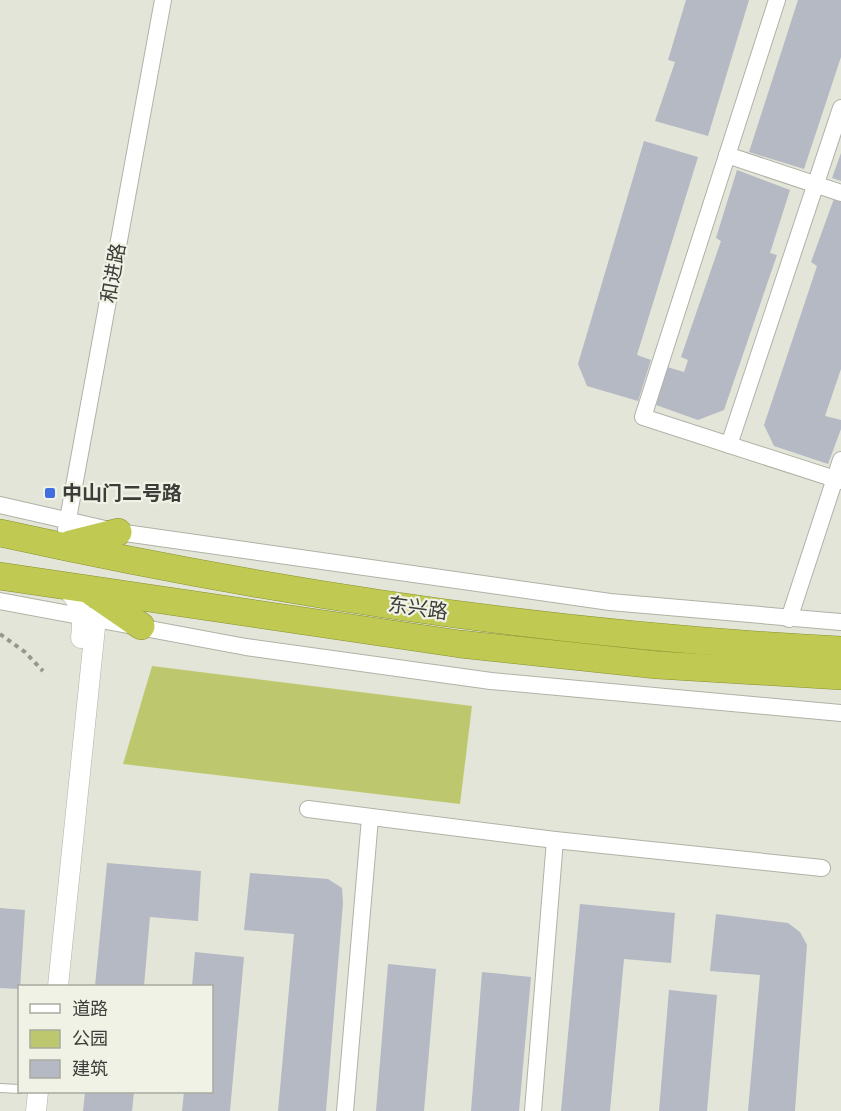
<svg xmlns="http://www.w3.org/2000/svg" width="841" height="1111" viewBox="0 0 841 1111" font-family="'Sofia Sans Condensed','Noto Sans SC',sans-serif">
  <rect width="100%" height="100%" fill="#e3e5d9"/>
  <polygon fill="#bdc86e" points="152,666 472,706 460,804 123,764"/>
  <g fill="#b4b9c4">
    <polygon points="686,0 749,0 708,136 655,121 675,62 668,60"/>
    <polygon points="798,0 841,0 841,57 804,169 749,152"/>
    <polygon points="644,141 698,157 637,355 651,360 638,401 587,386 578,364"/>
    <polygon points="841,153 841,181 832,178"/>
    <polygon points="737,170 790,190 770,253 777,255 724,410 698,420 656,405 667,367 684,372 688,360 681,357 721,241 716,238"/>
    <polygon points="835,196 841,199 841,369 825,416 841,420 841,429 828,464 774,446 764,425 817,266 811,262"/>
    <polygon points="107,863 201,871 198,921 150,917 144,986 95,986"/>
    <polygon points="250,873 328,879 342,888 343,903 326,1111 278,1111 294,934 244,930"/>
    <polygon points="580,904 675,913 671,963 624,959 610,1111 561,1111"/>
    <polygon points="0,908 25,910 20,989 0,988"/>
    <polygon points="716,914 788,923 800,932 807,945 795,1111 748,1111 760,975 710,971"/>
    <polygon points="195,952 244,957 230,1111 182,1111 184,1092 212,1092 212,986 192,986"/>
    <polygon points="388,964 436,969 424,1111 376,1111"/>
    <polygon points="482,972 531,977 519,1111 471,1111"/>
    <polygon points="669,990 717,995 707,1111 659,1111"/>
    <polygon points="85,1092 134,1092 132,1111 83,1111"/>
  </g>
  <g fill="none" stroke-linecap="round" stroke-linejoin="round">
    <g stroke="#b0b2a6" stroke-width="10">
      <polyline id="service" points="0,1088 20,1089"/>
    </g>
    <g stroke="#b0b2a6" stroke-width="18">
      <g id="minor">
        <polyline points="777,0 643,417 841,481"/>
        <polyline points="727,155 841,193"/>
        <polyline points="729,445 841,108"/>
        <polyline points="0,505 118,532 610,602 841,622"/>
        <polyline points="66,530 163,0"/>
        <polyline points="0,601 246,647 491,681 841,713"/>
        <polyline points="789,619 841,460"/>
        <polyline points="308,809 555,840 822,868"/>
        <polyline points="345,1111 370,818"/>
        <polyline points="533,1111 555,840"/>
      </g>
    </g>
    <g stroke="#b0b2a6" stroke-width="21">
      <g id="tertiary">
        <path d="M63,585C81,601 84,614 81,638"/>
        <polyline points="58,986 96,618 101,609 119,598"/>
        <polyline points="36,1111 38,1092"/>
      </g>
    </g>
    <g stroke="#87902c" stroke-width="28">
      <g id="trunk">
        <path d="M0,533C277,594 558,636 841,650"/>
        <polyline points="70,544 118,532"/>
        <polyline points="0,576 460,644 657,665 841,676"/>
        <polyline points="93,593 141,626"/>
      </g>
    </g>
    <polyline stroke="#96988f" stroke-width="4" stroke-dasharray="4.5 4.5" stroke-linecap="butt" points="0,634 25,652 43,671"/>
    <use href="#service" stroke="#fff" stroke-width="8"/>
    <use href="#minor" stroke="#fff" stroke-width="16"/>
    <use href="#tertiary" stroke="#fff" stroke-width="20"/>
    <use href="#trunk" stroke="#c0ca52" stroke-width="27"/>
  </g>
  <rect fill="#416fe0" stroke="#f0f2e6" stroke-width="2" x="44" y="487" width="12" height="12" rx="3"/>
  <g text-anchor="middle" stroke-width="4.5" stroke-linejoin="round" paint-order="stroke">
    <g font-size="20" fill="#3c3d38" stroke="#f0f2e6">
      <text transform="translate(113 273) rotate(-80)" y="7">和进路</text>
      <text transform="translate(418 608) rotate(8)" y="7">东兴路</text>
    </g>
    <g font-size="20" font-weight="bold" fill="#3c3d38" stroke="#f0f2e6" text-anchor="start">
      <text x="62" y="500">中山门二号路</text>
    </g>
  </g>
  <rect x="18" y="985" width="195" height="108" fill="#f0f2e6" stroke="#a8aaa0" stroke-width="1.5"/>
  <rect x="30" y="1004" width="30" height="9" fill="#ffffff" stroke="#a8aaa0" stroke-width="1.5"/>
  <text x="72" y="1015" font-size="18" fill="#3c3d38">道路</text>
  <rect x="30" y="1030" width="30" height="18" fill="#bdc86e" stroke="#a8aaa0" stroke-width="1.5"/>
  <text x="72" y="1045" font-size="18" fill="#3c3d38">公园</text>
  <rect x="30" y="1060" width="30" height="18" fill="#b4b9c4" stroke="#a8aaa0" stroke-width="1.5"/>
  <text x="72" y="1075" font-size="18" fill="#3c3d38">建筑</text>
</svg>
